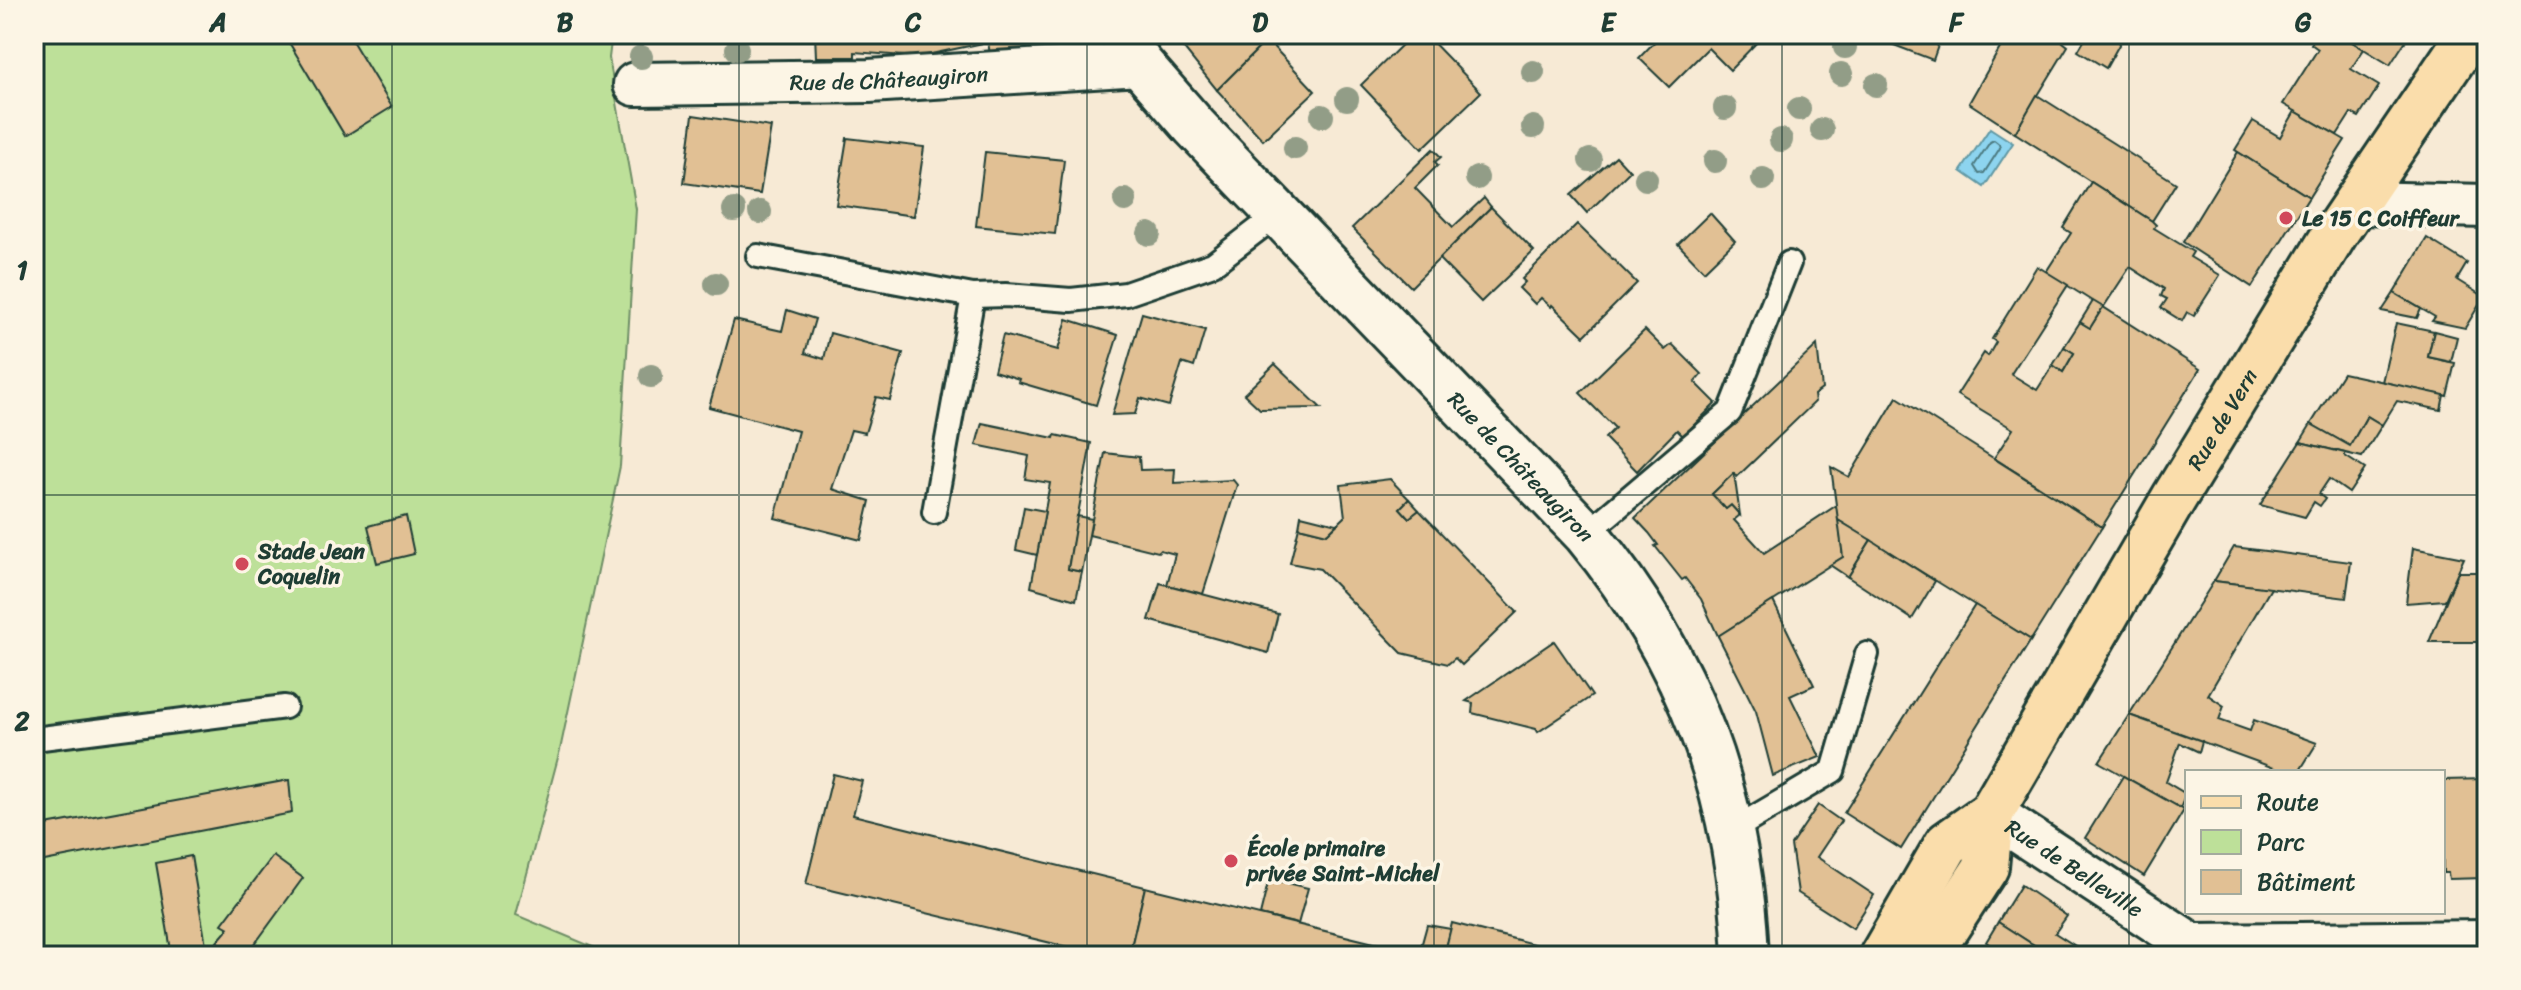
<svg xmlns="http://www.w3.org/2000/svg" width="2521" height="990" viewBox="0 0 2521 990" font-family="Sriracha,sans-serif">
  <rect width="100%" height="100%" fill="#f7ead5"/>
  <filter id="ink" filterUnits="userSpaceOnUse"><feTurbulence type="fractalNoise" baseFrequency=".0125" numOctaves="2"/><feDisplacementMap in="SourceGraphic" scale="16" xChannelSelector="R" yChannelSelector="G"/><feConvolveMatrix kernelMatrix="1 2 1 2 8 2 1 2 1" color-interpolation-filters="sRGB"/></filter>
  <g filter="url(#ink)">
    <polygon fill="#bde099" stroke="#6e8e66" stroke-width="2" points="34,34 612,34 609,58 636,209 620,466 560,750 516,915 614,956 34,956"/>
    <polygon fill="#8dd4ef" stroke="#6198a4" stroke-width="2" points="1990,128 2013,143 1984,187 1961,171"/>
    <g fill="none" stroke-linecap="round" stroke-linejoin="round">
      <polygon stroke="#4b797f" stroke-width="2" points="1994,140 1999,144 2000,148 1984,173 1979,174 1974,166 1990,142"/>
    </g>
    <g fill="#e1c094" stroke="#1f3d34" stroke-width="2">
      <polygon points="284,34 348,34 392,107 345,136"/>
      <polygon points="614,34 653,34 653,39 613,41"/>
      <polygon points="815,34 1023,34 1029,55 990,55 988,42 917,57 855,52 855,57 816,57"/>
      <polygon points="1172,34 1273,34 1217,90"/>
      <polygon points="1413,34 1425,34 1481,92 1422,149 1361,85"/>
      <polygon points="1662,34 1762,34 1764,35 1730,70 1708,48 1669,87 1639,58"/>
      <polygon points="1865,34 1942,34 1933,60"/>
      <polygon points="2008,34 2068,34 2063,42 2068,46 2015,133 1969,103"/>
      <polygon points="2088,34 2125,34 2106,68 2078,51"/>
      <polygon points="2317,34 2339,34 2364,49 2351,69 2379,86 2359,117 2351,113 2337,135 2283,104 2318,49 2311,44"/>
      <polygon points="2339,34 2410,34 2390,65"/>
      <polygon points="1267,40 1315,91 1263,140 1217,90"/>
      <polygon points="2037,95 2176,183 2152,221 2015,133"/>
      <polygon points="2295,111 2345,140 2309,197 2235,150 2253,121 2280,137"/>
      <polygon points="693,115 771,127 760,194 684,183"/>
      <polygon points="847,138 924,147 914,216 836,205"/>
      <polygon points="1433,149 1441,157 1435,162 1438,165 1415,188 1453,227 1484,198 1491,207 1411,287 1352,228"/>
      <polygon points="985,152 1064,160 1055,234 976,226"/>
      <polygon points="2238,152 2309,197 2252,287 2183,242"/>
      <polygon points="1616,156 1630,171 1587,213 1571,195"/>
      <polygon points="2091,182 2152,221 2156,225 2154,228 2193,252 2190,257 2220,275 2194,316 2187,312 2182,321 2161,308 2167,299 2161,296 2164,289 2130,267 2103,308 2046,272 2071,233 2063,228"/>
      <polygon points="1491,207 1534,251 1481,302 1439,259"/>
      <polygon points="1710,213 1735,241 1704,271 1678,244"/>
      <polygon points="1577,224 1637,283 1584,336 1552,305 1551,307 1541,298 1535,304 1519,288 1525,282 1522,279"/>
      <polygon points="2427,238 2467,263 2457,280 2484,297 2465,328 2432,321 2435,317 2394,293"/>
      <polygon points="2037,266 2068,285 2011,374 2037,390 2053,365 2063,372 2074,353 2064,347 2080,322 2090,328 2103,307 2200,369 2102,527 1994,458 2013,429 1957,395 1984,353 1988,356 1996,342 1992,339"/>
      <polygon points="2394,293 2421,309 2417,318 2382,311"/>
      <polygon points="2093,301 2103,307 2090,328 2080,322"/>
      <polygon points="787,310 815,319 805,353 824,359 830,333 903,353 890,400 876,397 865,433 851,430 832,489 870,501 861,540 775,518 798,431 709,407 734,320 782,331"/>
      <polygon points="1142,313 1205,330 1194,367 1182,363 1169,406 1140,398 1135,414 1112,415"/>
      <polygon points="1067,319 1118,335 1096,405 1018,382 1019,379 994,371 1003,335 1058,350"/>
      <polygon points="2396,323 2434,331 2428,357 2455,363 2447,396 2382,382"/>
      <polygon points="1645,330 1665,350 1672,344 1702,374 1695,382 1716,403 1683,436 1677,430 1637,471 1605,438 1615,428 1580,393"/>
      <polygon points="2434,331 2457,337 2451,362 2428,357"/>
      <polygon points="1817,345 1822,389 1814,395 1815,402 1737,477 1734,473 1712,494 1726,509 1731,505 1740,515 1734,520 1764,553 1837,505 1843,557 1718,636 1701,599 1685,578 1682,580 1655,546 1658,545 1649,533 1635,518"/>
      <polygon points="2064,347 2074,353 2063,372 2053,365"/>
      <polygon points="1275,364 1321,408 1260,409 1244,394"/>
      <polygon points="2343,373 2444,395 2441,410 2397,401 2382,425 2367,416 2350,446 2311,424"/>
      <polygon points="1897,397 2102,527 2031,640 1838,520 1831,467 1849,477"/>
      <polygon points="2367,416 2382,425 2362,457 2300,442 2311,424 2350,446"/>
      <polygon points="982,423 1054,438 1055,435 1091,443 1068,569 1082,572 1076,600 1031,587 1050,483 1025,479 1029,456 976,445"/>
      <polygon points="2300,442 2345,453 2345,456 2365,469 2349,493 2329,479 2319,494 2325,499 2320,506 2314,502 2305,517 2260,505"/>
      <polygon points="1105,453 1139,457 1140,470 1175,469 1174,483 1233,480 1237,485 1203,594 1167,585 1175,554 1160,550 1158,552 1089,535"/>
      <polygon points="1734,473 1740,515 1731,505 1726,509 1712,494"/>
      <polygon points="1390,479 1409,499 1400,508 1409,518 1419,510 1517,612 1462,665 1455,658 1448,664 1402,653 1320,569 1290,563 1299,527 1327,534 1345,517 1341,485"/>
      <polygon points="1409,499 1419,510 1409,518 1400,508"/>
      <polygon points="1024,507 1045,511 1037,555 1016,550"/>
      <polygon points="1301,515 1337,524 1327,534 1299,527"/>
      <polygon points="406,516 414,554 377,563 368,526"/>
      <polygon points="1077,516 1092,519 1082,572 1068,569"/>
      <polygon points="1838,520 1871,540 1848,577 1830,565 1843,557"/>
      <polygon points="1871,540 1935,581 1912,619 1848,577"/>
      <polygon points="2234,547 2351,562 2346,598 2214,581"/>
      <polygon points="2413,548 2464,558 2445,600 2406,603"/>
      <polygon points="2458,572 2487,572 2487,642 2429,642"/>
      <polygon points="2214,581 2271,588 2208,695 2224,706 2219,720 2250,731 2254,720 2317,743 2299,772 2285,772 2129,715"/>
      <polygon points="1160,583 1278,614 1268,653 1149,620"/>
      <polygon points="1773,601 1814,685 1790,696 1820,757 1773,776 1756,711 1718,636"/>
      <polygon points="1975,605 2031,640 1901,849 1844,813"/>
      <polygon points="1554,641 1592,696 1538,732 1536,729 1472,713 1473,703 1466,701"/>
      <polygon points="2129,715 2202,741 2199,752 2180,743 2166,782 2186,794 2181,806 2184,810 2099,762"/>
      <polygon points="833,774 862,781 853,815 1145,887 1129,956 1105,956 806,884"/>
      <polygon points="2123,776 2184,810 2144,876 2085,838"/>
      <polygon points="2487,779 2487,867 2484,867 2484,878 2449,879 2448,873 2443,873 2443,780"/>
      <polygon points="289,780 292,813 34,863 34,792 40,826"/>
      <polygon points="1818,805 1841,821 1817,857 1874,895 1853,928 1798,893 1791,845"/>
      <polygon points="191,856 207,951 172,956 156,863"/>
      <polygon points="273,856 303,878 246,956 234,956 217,942 229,928 222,924"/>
      <polygon points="1269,879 1308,888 1298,924 1260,915"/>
      <polygon points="2021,885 2067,916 2055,933 2091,956 2051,956 1998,922"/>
      <polygon points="1145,887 1419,954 1427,925 1451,929 1444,956 1129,956"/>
      <polygon points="1998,922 2051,956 2007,956 1986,942"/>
      <polygon points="1452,923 1580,956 1444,956"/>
    </g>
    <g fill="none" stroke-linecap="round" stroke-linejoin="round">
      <g stroke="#1f3d34" stroke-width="28">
        <g id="lane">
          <polyline points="758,256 973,296 1006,295 1071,300 1126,294 1213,264 1277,215"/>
          <polyline points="934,512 973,296"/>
          <polyline points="1586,534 1730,412 1789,263"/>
          <polyline points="34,739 285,707"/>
          <polyline points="1731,831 1833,771 1867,654"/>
        </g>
      </g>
      <g stroke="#1f3d34" stroke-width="48">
        <g id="street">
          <path id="s1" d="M635,84L869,81L1140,64"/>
          <polyline points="2357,203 2487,206"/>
          <path id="s2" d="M1991,813L2192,945L2487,942"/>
        </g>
      </g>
      <g stroke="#1f3d34" stroke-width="50">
        <g id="secondary">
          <path id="s3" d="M1121,34L1140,64L1195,127L1586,534C1690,660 1739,794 1746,956"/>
        </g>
      </g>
      <g stroke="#1f3d34" stroke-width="50">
        <g id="primary">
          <path id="s4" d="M1882,956L1947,844L1991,813L2174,498L2336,232L2470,34"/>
          <polyline points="1928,956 1986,867 1991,813"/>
        </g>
      </g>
      <use href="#lane" stroke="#fcf5e5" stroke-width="22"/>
      <use href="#street" stroke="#fcf5e5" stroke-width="42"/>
      <use href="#secondary" stroke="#fcf5e5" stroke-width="44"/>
      <use href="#primary" stroke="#faddab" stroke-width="44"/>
    </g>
    <g fill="#929d87">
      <circle cx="1845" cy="47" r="12"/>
      <circle cx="737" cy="49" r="12"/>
      <circle cx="641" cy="57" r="12"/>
      <circle cx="1533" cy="72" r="12"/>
      <circle cx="1841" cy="74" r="12"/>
      <circle cx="1876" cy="85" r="12"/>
      <circle cx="1347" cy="99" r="12"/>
      <circle cx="1725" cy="108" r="12"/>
      <circle cx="1799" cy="109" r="12"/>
      <circle cx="1322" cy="116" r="12"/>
      <circle cx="1533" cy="127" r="12"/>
      <circle cx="1822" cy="130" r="12"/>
      <circle cx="1781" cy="140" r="12"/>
      <circle cx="1295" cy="148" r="12"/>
      <circle cx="1590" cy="160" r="12"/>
      <circle cx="1715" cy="161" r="12"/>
      <circle cx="1477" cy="178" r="12"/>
      <circle cx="1646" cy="179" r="12"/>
      <circle cx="1763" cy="179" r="12"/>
      <circle cx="1125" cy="200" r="12"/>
      <circle cx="734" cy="210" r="12"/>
      <circle cx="760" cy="212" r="12"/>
      <circle cx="1149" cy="234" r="12"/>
      <circle cx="716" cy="284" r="12"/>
      <circle cx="651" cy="376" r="12"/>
    </g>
  </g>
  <path fill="none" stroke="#1f3d34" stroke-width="2" stroke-opacity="0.55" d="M392,34V956M739,34V956M1087,34V956M1434,34V956M1782,34V956M2129,34V956M34,495H2487"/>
  <g fill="#d1495b" stroke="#fcf5e5" stroke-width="3">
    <circle cx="2286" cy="218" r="8"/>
    <circle cx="242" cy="564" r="8"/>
    <circle cx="1231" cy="861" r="8"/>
  </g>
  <g text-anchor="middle" stroke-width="7" stroke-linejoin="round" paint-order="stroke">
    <g font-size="22" fill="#1f3d34" stroke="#fcf5e5">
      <text dy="8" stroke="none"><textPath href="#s1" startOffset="254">Rue de Châteaugiron</textPath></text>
      <text dy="8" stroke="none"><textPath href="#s4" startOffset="640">Rue de Vern</textPath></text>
      <text dy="8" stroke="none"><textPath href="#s3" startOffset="590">Rue de Châteaugiron</textPath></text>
      <text dy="8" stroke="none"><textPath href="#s2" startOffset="100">Rue de Belleville</textPath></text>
    </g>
    <g font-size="22" font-weight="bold" fill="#1f3d34" stroke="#fcf5e5" text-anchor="start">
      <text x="2302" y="226">Le 15 C Coiffeur</text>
      <text x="258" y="559">Stade Jean<tspan x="258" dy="25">Coquelin</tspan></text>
      <text x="1247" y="856">École primaire<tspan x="1247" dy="25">privée Saint-Michel</tspan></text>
    </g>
  </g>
  <rect width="2521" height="990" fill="none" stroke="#fcf5e5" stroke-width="88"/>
  <rect x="2185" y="770" width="260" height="144" fill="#fcf5e5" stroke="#a4ab9e" stroke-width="2"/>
  <rect x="2201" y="796" width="40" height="12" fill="#faddab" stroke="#a4ab9e" stroke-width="2"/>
  <text x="2257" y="810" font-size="24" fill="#1f3d34">Route</text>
  <rect x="2201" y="830" width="40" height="24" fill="#bde099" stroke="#a4ab9e" stroke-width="2"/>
  <text x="2257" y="850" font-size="24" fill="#1f3d34">Parc</text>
  <rect x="2201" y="870" width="40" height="24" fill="#e1c094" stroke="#a4ab9e" stroke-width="2"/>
  <text x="2257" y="890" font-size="24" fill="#1f3d34">Bâtiment</text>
  <rect x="44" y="44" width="2433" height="902" fill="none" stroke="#1f3d34" stroke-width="3"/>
  <g font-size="26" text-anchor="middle" font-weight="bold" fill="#1f3d34">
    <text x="218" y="31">A</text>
    <text x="565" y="31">B</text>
    <text x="913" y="31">C</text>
    <text x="1260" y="31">D</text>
    <text x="1608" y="31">E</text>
    <text x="1956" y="31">F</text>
    <text x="2303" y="31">G</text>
    <text x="22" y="279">1</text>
    <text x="22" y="730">2</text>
  </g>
</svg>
